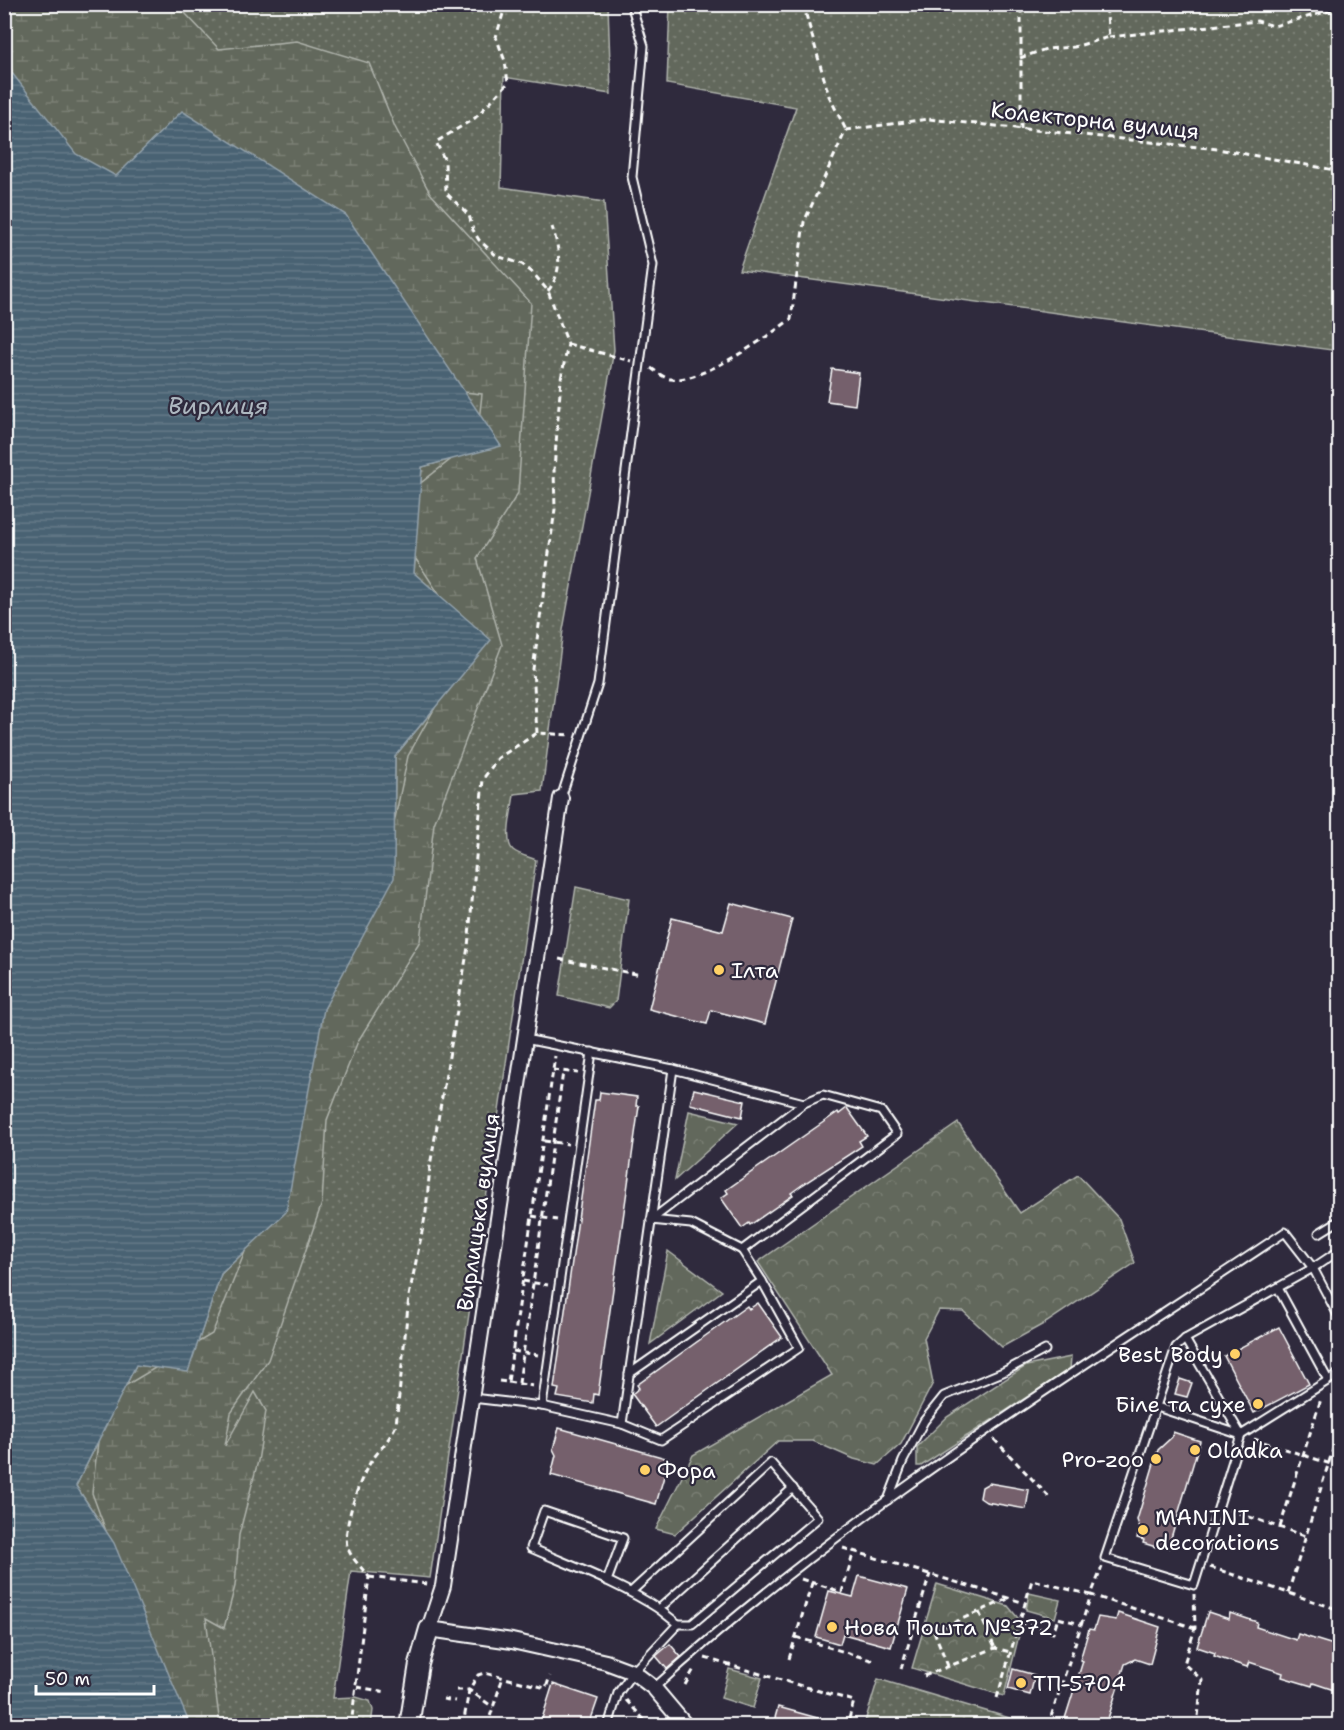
<svg xmlns="http://www.w3.org/2000/svg" width="1344" height="1730" viewBox="0 0 1344 1730" font-family="'Shantell Sans',sans-serif">
  <defs>
    <pattern id="grass-dots" width="8" height="8" patternUnits="userSpaceOnUse" patternTransform="scale(1.5)"><rect width="8" height="8" fill="#62685b"/><path d="M2 2h.1M6 6h.1" fill="none" stroke="#7a7f74" stroke-width="1.8" stroke-linecap="round"/></pattern>
    <pattern id="forest-crowns" width="20" height="18" patternUnits="userSpaceOnUse" patternTransform="scale(1.5)"><rect width="20" height="18" fill="#62685b"/><path d="M2 6a3 3 0 1 1 6 0M12 15a3 3 0 1 1 6 0" fill="none" stroke="#7a7f74"/></pattern>
    <pattern id="wetland-marsh" width="20" height="14" patternUnits="userSpaceOnUse" patternTransform="scale(1.5)"><rect width="20" height="14" fill="#62685b"/><path d="M1 5h8M5 5V1M11 12h8M15 12V8" fill="none" stroke="#7a7f74"/></pattern>
    <pattern id="water-rules" width="6" height="5" patternUnits="userSpaceOnUse" patternTransform="scale(1.5)"><rect width="6" height="5" fill="#4a6273"/><path d="M0 2.5h6" fill="none" stroke="#657a88"/></pattern>
  </defs>
  <rect width="100%" height="100%" fill="#2f2a3d"/>
  <filter id="ink" filterUnits="userSpaceOnUse"><feTurbulence type="fractalNoise" baseFrequency=".0167" numOctaves="2"/><feDisplacementMap in="SourceGraphic" scale="12" xChannelSelector="R" yChannelSelector="G"/><feConvolveMatrix kernelMatrix="1 2 1 2 8 2 1 2 1" color-interpolation-filters="sRGB"/></filter>
  <g filter="url(#ink)">
    <g fill="url(#grass-dots)" stroke="#b0b4ad" stroke-width="1.5">
      <path d="M5,5H608L611,94L504,77L501,187L604,202L614,350L563,630L542,791L514,794C513,806 503,842 513,850C519,855 529,857 536,860L430,1578L351,1571L333,1698L356,1697L370,1701L373,1710L371,1725H190L114,1543L76,1486L136,1365L188,1371L221,1274L286,1212L394,878L395,756L491,640L414,573L422,467L501,446Z"/>
      <polygon points="670,5 1339,5 1339,351 739,270 796,107 667,84"/>
      <polygon points="576,887 629,899 616,1001 609,1008 559,996"/>
      <polygon points="878,1679 1033,1725 864,1725"/>
    </g>
    <g fill="url(#forest-crowns)" stroke="#b0b4ad" stroke-width="1.5">
      <polygon points="689,1111 738,1123 675,1180"/>
      <polygon points="958,1123 1020,1213 1078,1175 1119,1219 1135,1263 1047,1322 1002,1347 963,1311 939,1310 924,1338 933,1383 901,1444 877,1465 854,1459 813,1441 778,1441 675,1534 656,1529 693,1455 832,1375 758,1262"/>
      <polygon points="668,1251 722,1291 650,1344"/>
      <polygon points="1071,1357 1070,1369 921,1466 917,1466 917,1447 947,1417 1026,1366"/>
      <polygon points="937,1584 1008,1606 1022,1623 1004,1696 912,1668"/>
      <polygon points="1029,1593 1060,1600 1055,1618 1026,1610"/>
      <polygon points="729,1669 762,1678 753,1708 721,1698"/>
    </g>
    <polygon fill="url(#wetland-marsh)" stroke="#b0b4ad" stroke-width="1.5" points="118,4 184,12 219,49 297,41 369,63 395,127 430,193 531,303 518,493 477,558 502,645 434,824 420,941 358,1041 327,1120 322,1203 268,1360 231,1413 225,1446 255,1392 266,1411 258,1461 239,1535 235,1586 224,1628 206,1618 220,1725 177,1725 92,1493 103,1399 212,1334 274,1179 324,1009 383,876 408,756 471,643 404,541 408,493 477,439 482,394 427,388 116,199 5,110 5,5"/>
    <polygon fill="url(#water-rules)" stroke="#92a1ab" stroke-width="1.5" points="4,63 76,154 116,176 182,111 346,215 501,446 422,467 414,573 491,640 395,756 394,878 324,1009 286,1212 221,1274 188,1372 136,1365 76,1486 114,1543 190,1725 5,1725"/>
    <g fill="#75616c" stroke="#fff" stroke-width="1.5">
      <polygon points="832,369 859,373 855,405 827,401"/>
      <polygon points="731,903 792,919 765,1024 711,1010 707,1024 649,1009 672,918 723,931"/>
      <polygon points="694,1089 745,1101 742,1117 690,1104"/>
      <polygon points="600,1092 637,1097 636,1106 639,1106 598,1395 594,1394 593,1403 557,1397 559,1389 554,1388 595,1100 599,1100"/>
      <polygon points="847,1108 867,1136 859,1141 862,1146 802,1185 791,1193 793,1195 750,1225 749,1223 742,1228 721,1198 728,1193 726,1190 838,1112 839,1114"/>
      <polygon points="758,1303 782,1337 656,1427 632,1394 639,1388 637,1385 747,1306 749,1309"/>
      <polygon points="1279,1327 1309,1384 1254,1413 1224,1356"/>
      <polygon points="1180,1379 1192,1383 1187,1397 1175,1394"/>
      <polygon points="559,1428 669,1459 656,1504 551,1475 556,1455 553,1449"/>
      <polygon points="1173,1432 1200,1441 1168,1548 1157,1544 1156,1547 1143,1543 1144,1540 1137,1538 1140,1528 1137,1520 1158,1450 1172,1437"/>
      <polygon points="989,1483 1029,1490 1026,1509 986,1502 980,1498 982,1487"/>
      <polygon points="859,1576 908,1589 891,1647 843,1634 840,1644 816,1637 829,1591 853,1597"/>
      <polygon points="1208,1612 1229,1619 1230,1613 1257,1622 1256,1627 1296,1640 1298,1634 1340,1647 1340,1681 1337,1680 1334,1690 1313,1683 1312,1686 1282,1677 1283,1673 1249,1662 1247,1667 1214,1656 1215,1653 1197,1647"/>
      <polygon points="1118,1613 1160,1627 1150,1664 1135,1659 1125,1664 1106,1725 1063,1725 1083,1661 1080,1660 1089,1629 1094,1630 1098,1617 1116,1620"/>
      <polygon points="670,1644 681,1657 667,1669 656,1656"/>
      <polygon points="1013,1669 1035,1675 1030,1695 1008,1689"/>
      <polygon points="553,1684 598,1699 589,1725 540,1725"/>
      <polygon points="778,1707 832,1722 831,1725 773,1725"/>
    </g>
    <g fill="none" stroke-linecap="round" stroke-linejoin="round">
      <g stroke="#fff" stroke-width="11">
        <g id="lane">
          <polyline points="561,798 598,684 653,265 632,177 644,46 631,4"/>
          <polyline points="525,1039 673,1069 804,1103 823,1095 881,1111 897,1134 742,1250 691,1224 651,1220"/>
          <polyline points="651,1220 804,1103"/>
          <polyline points="1319,1233 1340,1220"/>
          <polyline points="1340,1250 1313,1268 1340,1319"/>
          <polyline points="1278,1288 1328,1380"/>
          <polyline points="1185,1339 1241,1435"/>
          <polyline points="629,1374 762,1281 742,1250"/>
          <polyline points="472,1398 542,1406 622,1424 673,1069"/>
          <polyline points="542,1406 592,1052"/>
          <polyline points="1154,1406 1241,1435"/>
          <polyline points="622,1424 661,1440 799,1348 762,1281"/>
          <polyline points="888,1500 903,1461 924,1421 944,1396 1003,1372 1045,1350"/>
          <path d="M607,1581L623,1538L544,1511L531,1548C574,1567 619,1583 659,1609"/>
          <polyline points="632,1591 771,1463 818,1518 692,1624 678,1624"/>
          <path d="M654,1688C845,1513 1070,1376 1285,1232L1313,1268L1185,1339L1176,1347L1105,1558L1194,1585L1241,1435L1340,1373"/>
          <polyline points="608,1726 618,1693 633,1672 678,1624 659,1609 793,1488"/>
        </g>
      </g>
      <g stroke="#fff" stroke-width="18">
        <polyline id="street" points="561,798 443,1586 429,1629 512,1641 606,1662 633,1672 654,1688 686,1726"/>
      </g>
      <g stroke="#fff" stroke-width="22">
        <polyline id="secondary" points="409,1726 419,1664 429,1629"/>
      </g>
      <g stroke="#fff" stroke-width="3" stroke-dasharray="6 4.5" stroke-linecap="butt">
        <polyline points="506,4 496,37 505,61 508,83 475,118 436,142 445,161 446,193 469,215 473,230 479,240 497,256 522,264 533,273 548,291 568,344 561,379 554,470 555,509 533,669 537,733"/>
        <polyline points="803,4 829,96 846,130"/>
        <polyline points="1109,37 1257,21 1274,26 1340,8"/>
        <polyline points="1020,58 1046,49 1074,47 1109,37 1106,4"/>
        <polyline points="1021,129 1021,4"/>
        <polyline points="846,130 928,119 1218,149 1340,171"/>
        <path d="M548,291C563,272 560,250 552,227"/>
        <polyline points="568,344 631,361"/>
        <path d="M651,368C657,372 665,379 671,379C702,383 767,337 791,319L804,222L846,130"/>
        <polyline points="559,959 641,975"/>
        <polyline points="553,1070 578,1073"/>
        <polyline points="544,1141 568,1144"/>
        <polyline points="532,1216 557,1220"/>
        <polyline points="523,1281 548,1285"/>
        <polyline points="513,1351 538,1355"/>
        <polyline points="499,1381 508,1382 555,1056"/>
        <polyline points="508,1382 533,1386"/>
        <polyline points="519,1383 563,1072"/>
        <polyline points="994,1439 1051,1499"/>
        <polyline points="1254,1439 1340,1467"/>
        <polyline points="1229,1510 1305,1536"/>
        <polyline points="1280,1527 1321,1399"/>
        <polyline points="843,1548 1025,1603"/>
        <polyline points="1210,1567 1340,1610"/>
        <polyline points="369,1577 428,1584"/>
        <polyline points="801,1579 842,1592 854,1551"/>
        <polyline points="1288,1593 1340,1427"/>
        <polyline points="1194,1594 1195,1628 1184,1664 1202,1680 1197,1726"/>
        <polyline points="979,1612 995,1648"/>
        <polyline points="1019,1622 1053,1633 1058,1618 1081,1624"/>
        <polyline points="914,1626 934,1631 1008,1599"/>
        <polyline points="934,1631 948,1666"/>
        <polyline points="796,1637 874,1661"/>
        <polyline points="705,1658 854,1701 847,1726"/>
        <polyline points="789,1659 812,1583"/>
        <polyline points="901,1669 930,1574"/>
        <polyline points="924,1676 995,1648 1010,1652"/>
        <polyline points="685,1685 694,1669"/>
        <polyline points="357,1687 386,1692"/>
        <polyline points="456,1690 469,1690 493,1707"/>
        <polyline points="997,1698 1032,1580 1091,1595 1102,1567"/>
        <polyline points="443,1699 455,1701"/>
        <polyline points="626,1700 650,1726"/>
        <path d="M351,1726L369,1577C362,1568 350,1557 347,1546C343,1528 358,1484 367,1468C376,1452 387,1445 396,1425L409,1296L426,1212L430,1166L468,947L483,779L498,758L537,733L572,735"/>
        <polyline points="463,1726 469,1690 478,1675 484,1673 546,1688 550,1676"/>
        <polyline points="487,1726 503,1677"/>
        <polyline points="1048,1726 1091,1595 1195,1628"/>
      </g>
      <use href="#lane" stroke="#2f2a3d" stroke-width="7"/>
      <use href="#street" stroke="#2f2a3d" stroke-width="14"/>
      <use href="#secondary" stroke="#2f2a3d" stroke-width="18"/>
    </g>
  </g>
  <g fill="#ffd166" stroke="#2f2a3d" stroke-width="2">
    <circle cx="719" cy="970" r="6"/>
    <circle cx="1235" cy="1354" r="6"/>
    <circle cx="1258" cy="1404" r="6"/>
    <circle cx="1195" cy="1450" r="6"/>
    <circle cx="1156" cy="1459" r="6"/>
    <circle cx="645" cy="1470" r="6"/>
    <circle cx="1143" cy="1530" r="6"/>
    <circle cx="832" cy="1627" r="6"/>
    <circle cx="1021" cy="1683" r="6"/>
  </g>
  <g text-anchor="middle" stroke-width="4.5" stroke-linejoin="round" paint-order="stroke">
    <g font-size="22" fill="#fff" stroke="#2f2a3d">
      <text transform="translate(1095 120) rotate(6)" y="8">Колекторна вулиця</text>
      <text transform="translate(478 1212) rotate(-82)" y="8">Вирлицька вулиця</text>
    </g>
    <g font-size="22" fill="#fff" stroke="#2f2a3d" text-anchor="start">
      <text x="731" y="978">Ілта</text>
      <text x="1223" y="1362" text-anchor="end">Best Body</text>
      <text x="1246" y="1412" text-anchor="end">Біле та сухе</text>
      <text x="1207" y="1458">Oladka</text>
      <text x="1144" y="1467" text-anchor="end">Pro-zoo</text>
      <text x="657" y="1478">Фора</text>
      <text x="1155" y="1525">MANINI<tspan x="1155" dy="25">decorations</tspan></text>
      <text x="844" y="1635">Нова Пошта №372</text>
      <text x="1033" y="1691">ТП-5704</text>
    </g>
    <g font-size="24" font-style="italic" fill="#aeb8c0" stroke="#2f2a3d">
      <text x="218" y="414">Вирлиця</text>
    </g>
  </g>
  <rect width="1344" height="1730" fill="none" stroke="#2f2a3d" stroke-width="24"/>
  <rect x="12" y="12" width="1320" height="1706" fill="none" stroke="#fff" stroke-width="2" filter="url(#ink)"/>
  <path d="M36 1685v9h118v-9" fill="none" stroke="#ffffff" stroke-width="3"/>
  <text x="45" y="1685" font-size="18" fill="#ffffff" stroke="#2f2a3d" stroke-width="4.5" paint-order="stroke">50 m</text>
</svg>
